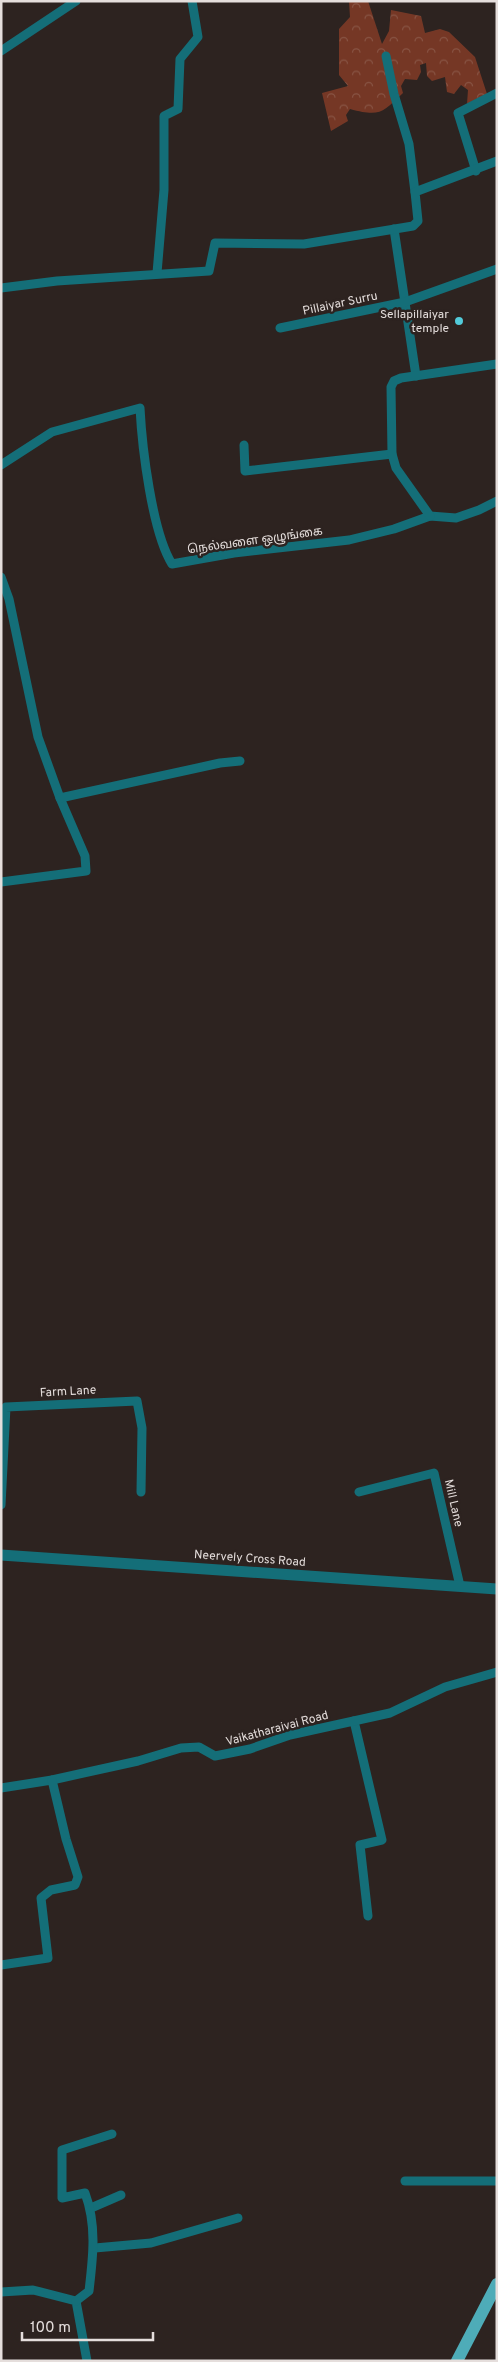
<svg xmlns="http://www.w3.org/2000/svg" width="498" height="2362" viewBox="0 0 498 2362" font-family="Overpass,'Noto Sans Tamil',sans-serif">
  <defs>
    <pattern id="forest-crowns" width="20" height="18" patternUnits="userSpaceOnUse" patternTransform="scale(1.25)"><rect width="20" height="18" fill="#753725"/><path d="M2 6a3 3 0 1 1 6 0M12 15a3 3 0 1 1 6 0" fill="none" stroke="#885444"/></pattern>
  </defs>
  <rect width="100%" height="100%" fill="#2d2320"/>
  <path fill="url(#forest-crowns)" d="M349,1H368L382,44L389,31L391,10L421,16L425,33L440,29L449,32L475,57L487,94L467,104L468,90L461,85L454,94L447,92L445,77L432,81L427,76L426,63L420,65L421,72L417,80L405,79L401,86L403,93C382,113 380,117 350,109L346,115L348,121L331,131L322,93L348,86L339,75V29L350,17Z"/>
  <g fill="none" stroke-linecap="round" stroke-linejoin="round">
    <g stroke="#146e78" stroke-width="9">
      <polyline points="1,51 76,1"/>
      <polyline points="386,56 394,94 409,144 415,192"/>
      <polyline points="476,171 458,113 497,93"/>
      <polyline points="394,229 416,376"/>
      <polyline points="157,273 164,190 164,116 178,109 180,59 198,37 192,1"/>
      <polyline points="1,288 57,281 209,271 215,243 304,244 413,226 418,221 415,192 497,161"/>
      <polyline points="280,328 405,302 497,269"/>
      <polyline points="244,445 245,471 392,454"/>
      <path d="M1,465L52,432L140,408C142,447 152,532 172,564L234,553L349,540L394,529L430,516L456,518L479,510L497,501"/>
      <polyline points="430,516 396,468 392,454 391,387 394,381 401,378 497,364"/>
      <polyline points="1,577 9,599 38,737 60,798 85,856 86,871 1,882"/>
      <polyline points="60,798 220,763 240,761"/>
      <polyline points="359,1492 434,1473 460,1586"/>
      <polyline points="1,1505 6,1407 137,1401 142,1428 141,1492"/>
      <polyline points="354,1721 382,1840 360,1845 368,1916"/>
      <polyline points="1,1788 52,1780 138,1761 181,1748 199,1747 215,1756 250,1749 290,1735 390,1713 445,1687 497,1672"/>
      <polyline points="1,1965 48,1958 41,1898 51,1890 75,1885 78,1877 66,1839 52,1780"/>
      <polyline points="405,2181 497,2181"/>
      <polyline points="91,2208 121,2195"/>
      <polyline points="95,2248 151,2243 238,2218"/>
      <polyline points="1,2292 33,2290 76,2301 87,2361"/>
      <path d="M76,2301L89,2291C93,2257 97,2225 85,2193L62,2198V2150L112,2134"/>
    </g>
    <polyline stroke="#146e78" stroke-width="11" points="1,1555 497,1589"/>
    <polyline stroke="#4eacb8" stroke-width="12" points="457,2361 497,2284"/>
  </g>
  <circle fill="#52cbda" stroke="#2d2320" stroke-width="2" cx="459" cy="321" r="5"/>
  <g text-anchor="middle" stroke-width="5" stroke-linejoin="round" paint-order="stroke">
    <g font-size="12" fill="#e5dedc" stroke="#2d2320">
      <text transform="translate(340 303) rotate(-12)" y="4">Pillaiyar Surru</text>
      <text transform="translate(255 540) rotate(-8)" y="4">நெல்வளை ஒழுங்கை</text>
      <text transform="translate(68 1391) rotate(-3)" y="4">Farm Lane</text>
      <text transform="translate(454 1503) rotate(77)" y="4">Mill Lane</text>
      <text transform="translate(250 1558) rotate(4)" y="4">Neervely Cross Road</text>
      <text transform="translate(277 1728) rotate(-15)" y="4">Vaikatharaivai Road</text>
    </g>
    <g font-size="12" fill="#e5dedc" stroke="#2d2320" text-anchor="end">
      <text x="449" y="318">Sellapillaiyar<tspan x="449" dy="14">temple</tspan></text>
    </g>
  </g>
  <rect width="498" height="2362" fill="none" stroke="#e5dedc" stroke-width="5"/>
  <path d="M22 2332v8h131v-8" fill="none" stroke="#e5dedc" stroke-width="2.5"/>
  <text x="30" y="2332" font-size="15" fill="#e5dedc" stroke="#2d2320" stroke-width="4" paint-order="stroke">100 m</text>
</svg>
